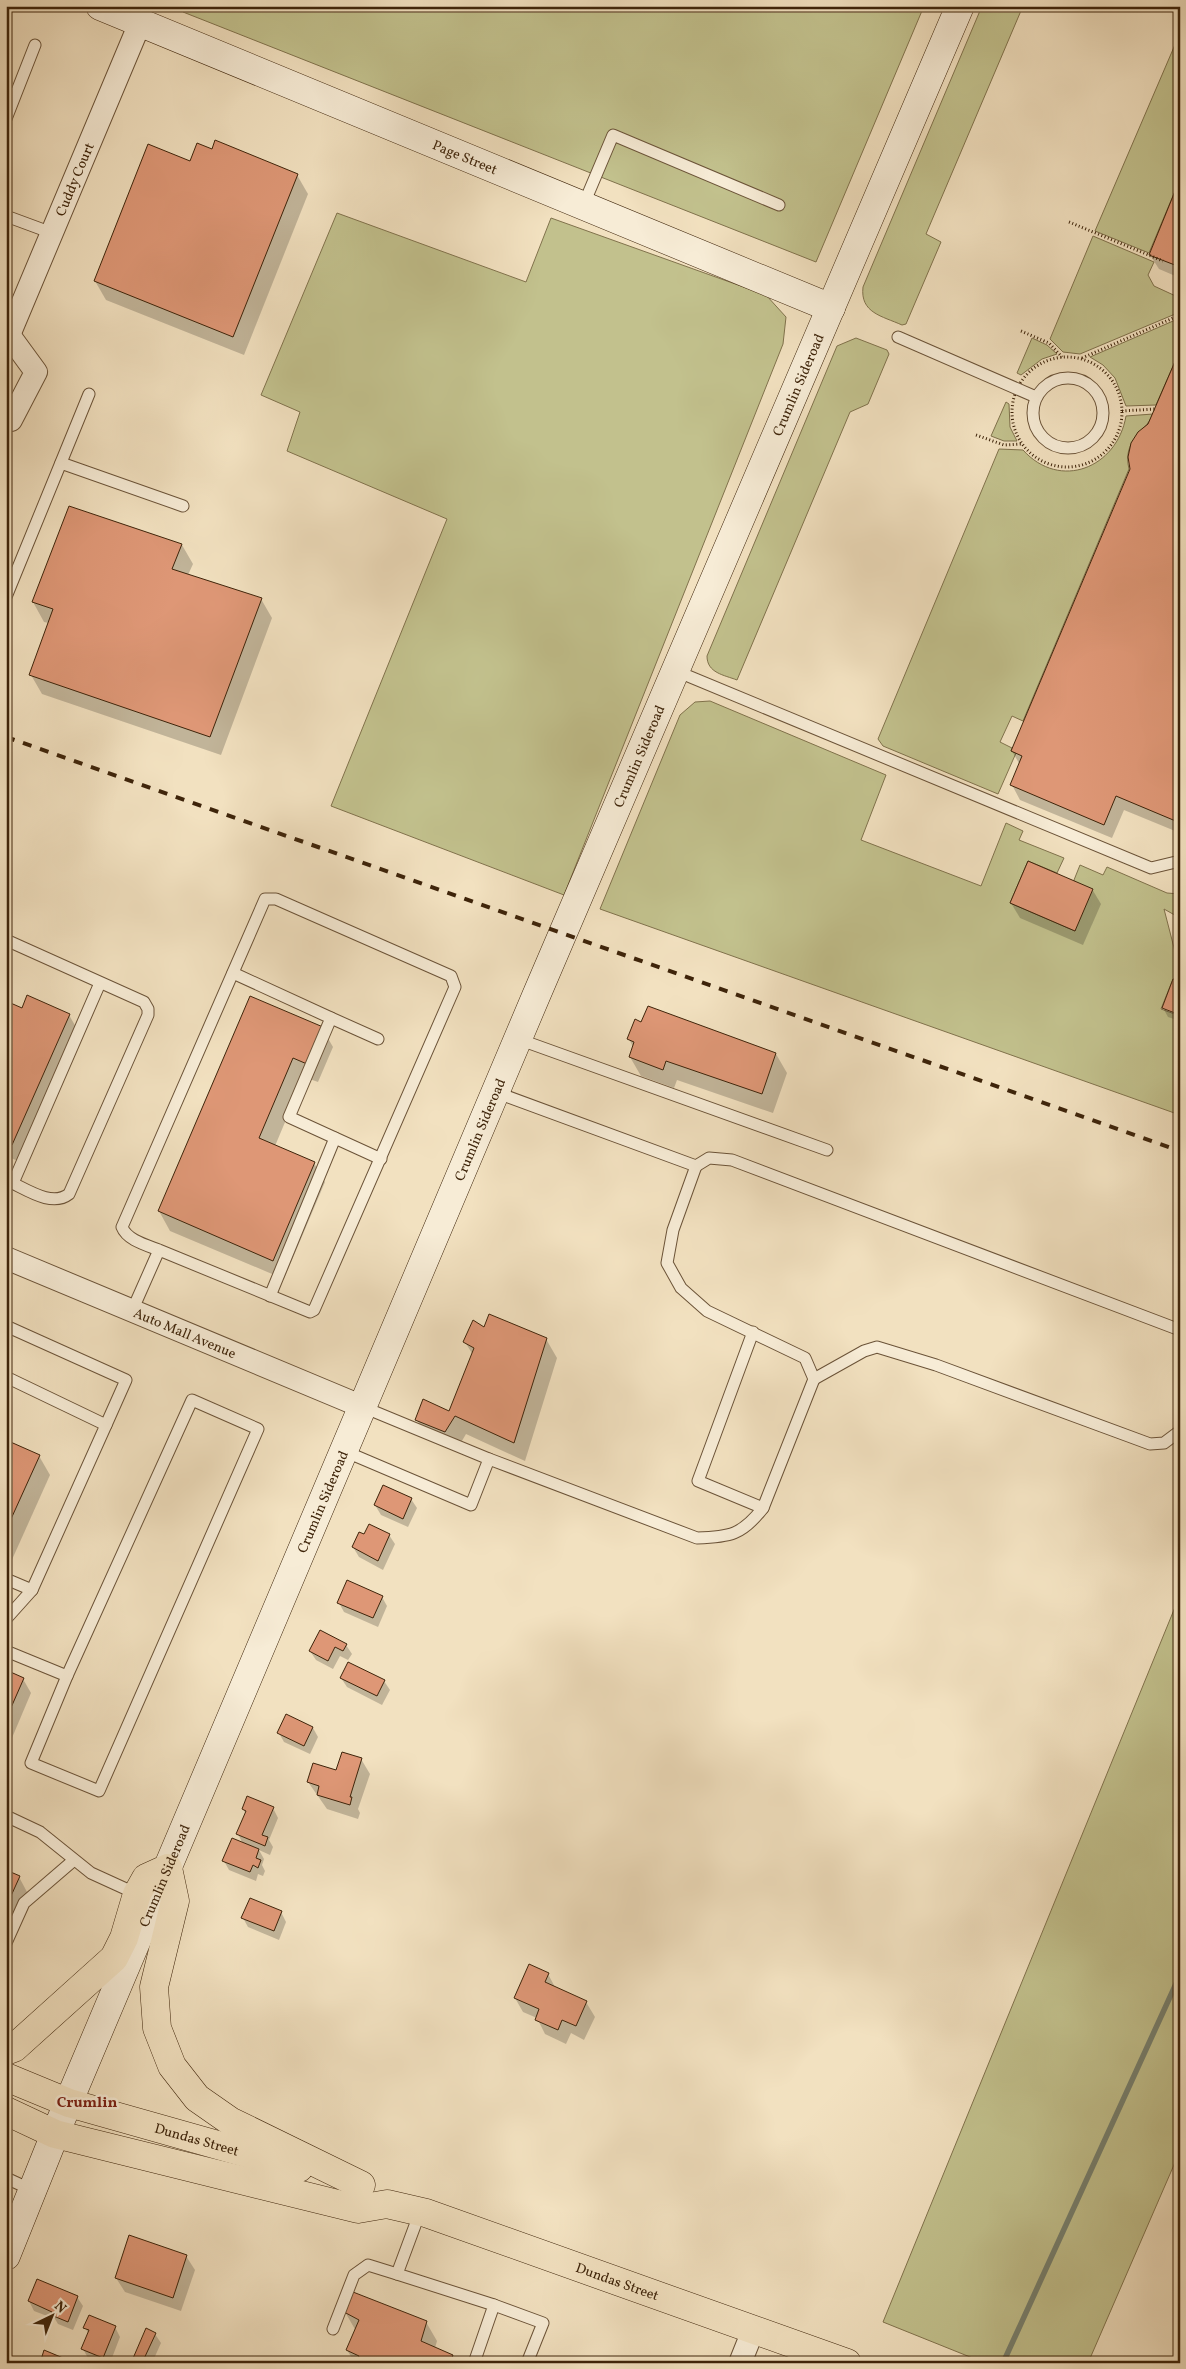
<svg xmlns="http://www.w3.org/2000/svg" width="1186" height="2369" viewBox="0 0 1186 2369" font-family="Vollkorn,serif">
  <rect width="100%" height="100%" fill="#f2e1c0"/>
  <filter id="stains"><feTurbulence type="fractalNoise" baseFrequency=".004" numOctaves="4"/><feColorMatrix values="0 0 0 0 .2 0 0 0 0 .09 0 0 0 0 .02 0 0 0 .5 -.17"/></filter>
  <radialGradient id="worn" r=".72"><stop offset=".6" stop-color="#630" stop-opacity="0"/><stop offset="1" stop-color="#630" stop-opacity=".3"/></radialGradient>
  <g fill="#c2c18d" stroke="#80724c">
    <polygon points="185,6 924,6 816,262 183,12"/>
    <path d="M982,6H1023L926,234L941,242L906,324L902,325C882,316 860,313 863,287Z"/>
    <polygon points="1180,33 1180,179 1149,253 1095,231"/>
    <polygon points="337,213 526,282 551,218 766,295 786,317 783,344 564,895 331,806 447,519 287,451 300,412 261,395"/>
    <polygon points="1093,236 1154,262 1148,275 1154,286 1180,298 1180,312 1080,354 1063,352 1050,339"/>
    <polygon points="1180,318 1180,350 1156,405 1126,406 1115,378 1103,365 1090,357"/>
    <path d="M856,338L887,350L889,354L868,404L850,412L737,680C724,675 707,673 707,656L837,346Z"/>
    <polygon points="1032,338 1047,345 1057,354 1042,359 1021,375 1017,373"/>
    <polygon points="1006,402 1009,404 1010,427 1017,441 1004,441 991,436"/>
    <path d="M1153,414C1144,435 1122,440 1129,469L1023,721L1012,716L1000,742L1012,748L1011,751L1016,753L998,794L883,746L878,739L999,449L1023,450C1060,491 1117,468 1126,416Z"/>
    <polygon points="710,701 886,775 861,840 981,886 1006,823 1023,831 1019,840 1064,858 1057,873 1028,861 1010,903 1075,931 1074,880 1080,865 1103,875 1107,867 1167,893 1180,894 1180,918 1164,909 1180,971 1180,981 1173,979 1161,1009 1180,1016 1180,1115 600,909 680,715 695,702"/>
    <polygon points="1180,1595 1180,2151 1088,2363 985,2363 883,2322"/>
  </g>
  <g fill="#0003">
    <polygon points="191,163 297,175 308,194 244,355 106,300 95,281"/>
    <polygon points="1180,182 1180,278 1159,269 1150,255"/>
    <polygon points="1180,353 1180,833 1124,810 1112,838 1020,800 1012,785 1020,765 1012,751"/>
    <polygon points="70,507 182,545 193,564 188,575 261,599 272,618 221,755 42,694 31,675 49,623 44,622 33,602"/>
    <polygon points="1092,889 1101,904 1083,945 1020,918 1011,903"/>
    <polygon points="250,997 322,1028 333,1047 318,1082 304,1077 275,1146 314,1163 325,1182 284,1279 170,1231 159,1211"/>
    <polygon points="6,1002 23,1009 69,1015 80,1034 23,1163 6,1156"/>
    <polygon points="1163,1008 1180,1016 1180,1021 1168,1017"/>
    <polygon points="642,1024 776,1054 787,1073 773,1113 677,1080 674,1088 641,1076 630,1057 633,1047 629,1039"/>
    <polygon points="485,1328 546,1339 557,1358 525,1461 466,1434 456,1451 428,1439 417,1420 450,1412 473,1355 465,1342"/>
    <polygon points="6,1441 39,1456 50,1475 6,1573"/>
    <polygon points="411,1499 417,1508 408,1527 381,1515 375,1505"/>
    <polygon points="389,1535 395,1544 383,1570 359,1557 353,1547"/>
    <polygon points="382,1597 387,1606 378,1627 344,1612 339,1603"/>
    <polygon points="346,1645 352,1654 348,1660 340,1656 333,1669 316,1660 310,1651"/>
    <polygon points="6,1672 23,1679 31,1693 6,1752"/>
    <polygon points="341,1678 384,1681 390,1690 382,1705 347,1687"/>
    <polygon points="313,1728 318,1737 310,1754 284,1742 279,1733"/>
    <polygon points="361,1759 370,1774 358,1809 360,1813 358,1819 327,1809 308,1782"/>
    <polygon points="273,1808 278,1818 269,1840 273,1847 270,1855 259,1850 264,1859 262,1865 265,1871 263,1876 258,1874 256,1881 229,1870 224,1861 243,1844 238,1834 246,1814 243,1809"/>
    <polygon points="6,1872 19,1877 27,1892 6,1939"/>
    <polygon points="281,1912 286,1922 279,1940 248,1927 243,1918"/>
    <polygon points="548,1974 556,1989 586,2002 595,2017 584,2040 571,2033 566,2044 545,2034 537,2018 523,2012 515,1998"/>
    <polygon points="186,2256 195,2270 181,2311 125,2292 116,2278"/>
    <polygon points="77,2297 83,2306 73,2330 58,2324 55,2319 34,2311 29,2301"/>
    <polygon points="345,2312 426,2322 437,2341 435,2348 452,2356 456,2363 355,2363 347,2350 356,2331"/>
    <polygon points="115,2327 120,2337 110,2363 99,2363 88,2358 83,2349 89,2334 85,2328"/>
    <polygon points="155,2334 161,2343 152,2363 132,2363"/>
  </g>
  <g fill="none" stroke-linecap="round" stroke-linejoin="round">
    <polyline stroke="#76806f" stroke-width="5.5" points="1003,2363 1180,1975"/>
  </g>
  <g fill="#de9776" stroke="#3e240a">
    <polygon points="215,140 298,174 233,337 94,281 148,144 190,161 197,143 212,149"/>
    <polygon points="1180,179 1180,267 1149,255"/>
    <polygon points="1180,350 1180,818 1178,822 1116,796 1104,825 1010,785 1022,756 1011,751 1130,469 1128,457 1131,443 1138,432 1148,424"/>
    <polygon points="69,506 182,544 172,569 262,598 210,737 29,675 53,609 32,602"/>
    <polygon points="1028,861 1093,889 1075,931 1010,903"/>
    <polygon points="1173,979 1180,981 1180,1015 1162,1008"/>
    <polygon points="27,995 70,1014 12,1145 6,1142 6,1001 22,1008"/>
    <polygon points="250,996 323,1027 307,1064 293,1058 259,1138 315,1162 273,1261 158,1211"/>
    <polygon points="648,1006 776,1053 762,1094 666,1061 663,1070 629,1057 634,1042 627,1039 635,1019 641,1022"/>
    <polygon points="489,1314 547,1338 514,1443 455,1416 445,1432 415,1420 423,1399 449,1411 474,1348 463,1342 473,1320 484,1327"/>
    <polygon points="6,1440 40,1455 6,1530"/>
    <polygon points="383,1485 412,1498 403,1519 374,1505"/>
    <polygon points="369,1524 390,1534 378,1561 352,1547 359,1532 364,1534"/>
    <polygon points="347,1580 383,1596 373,1618 337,1603"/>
    <polygon points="320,1630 347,1644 343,1651 335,1647 328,1661 309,1651"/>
    <polygon points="348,1662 385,1680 377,1696 340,1678"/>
    <polygon points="6,1670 24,1678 6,1719"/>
    <polygon points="286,1714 313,1727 304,1746 277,1733"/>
    <polygon points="342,1752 362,1758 350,1797 352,1797 350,1805 317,1795 319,1786 307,1782 313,1763 336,1770"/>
    <polygon points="247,1796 274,1807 262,1835 268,1837 265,1846 236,1834 246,1811 242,1809"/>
    <polygon points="232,1838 259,1849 256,1858 261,1860 258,1868 253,1865 250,1872 222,1861"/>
    <polygon points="6,1870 20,1876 6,1907"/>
    <polygon points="250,1898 282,1911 274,1931 241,1918"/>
    <polygon points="529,1964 549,1973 545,1982 587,2001 576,2026 562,2020 558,2030 535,2020 539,2009 514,1998"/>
    <polygon points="129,2235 187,2255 173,2298 115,2278"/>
    <polygon points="37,2279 78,2296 68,2322 51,2315 52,2312 28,2301"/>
    <polygon points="353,2292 427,2321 421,2341 453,2355 450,2363 356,2363 359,2356 346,2350 359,2320 344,2312"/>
    <polygon points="89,2315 116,2326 103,2358 81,2349 89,2330 83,2328"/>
    <polygon points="146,2328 156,2333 142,2363 131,2363"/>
    <polygon points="44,2350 75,2363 40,2363"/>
  </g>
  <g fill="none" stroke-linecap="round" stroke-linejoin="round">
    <g stroke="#6b5338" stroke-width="13">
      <g id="lane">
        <polyline points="6,119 35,45"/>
        <polyline points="583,206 613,135 779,205"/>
        <polyline points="6,216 52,233"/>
        <polyline points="898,337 1036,397"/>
        <circle cx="1068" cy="413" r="35"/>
        <polyline points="61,463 183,506"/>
        <polyline points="6,597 89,394"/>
        <polyline points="676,671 1151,868 1180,861"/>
        <path d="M6,940L144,1002L148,1009V1015L69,1194C51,1208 25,1188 6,1180"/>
        <polyline points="233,973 331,1018 289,1117 381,1159"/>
        <polyline points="331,1018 378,1039"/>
        <polyline points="518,1039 827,1150"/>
        <polyline points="696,1166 709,1158 732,1160 1180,1330"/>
        <polyline points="13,1183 100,983"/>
        <polyline points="270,1296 335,1138"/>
        <path d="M132,1311L159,1250C146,1245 127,1240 122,1227L265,899H276L451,976L455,987L314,1310L310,1312L159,1250"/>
        <polyline points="6,1326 126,1380 106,1425"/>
        <polyline points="753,1332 698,1481 763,1508"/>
        <polyline points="6,1377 106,1425 32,1590 6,1619"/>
        <polyline points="814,1379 864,1351 877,1347 936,1365 1150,1444 1164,1443 1180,1431"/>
        <polygon points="192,1400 258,1429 99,1791 31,1763 67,1676"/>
        <polyline points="344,1451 471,1505 489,1459 363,1407"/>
        <path d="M489,1459L697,1538C730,1537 742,1535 763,1508L814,1379L805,1358L707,1311L681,1288L667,1263L673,1230L696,1166L495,1092"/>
        <polyline points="6,1579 32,1590"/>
        <polyline points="6,1651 67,1676"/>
        <polyline points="6,1816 40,1832 91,1873 137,1894"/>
        <polyline points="6,1943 24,1903 74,1860"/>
        <polyline points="6,2178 32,2190"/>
        <polyline points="420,2212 397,2274 494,2305 474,2363"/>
        <polyline points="494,2305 543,2323 527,2363"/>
        <polyline points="333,2329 354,2275 368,2265 397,2274"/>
      </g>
    </g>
    <g stroke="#6b5338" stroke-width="24">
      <g id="street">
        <path id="s1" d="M6,336L9,335L140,23"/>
        <polyline points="6,421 11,420 36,372 9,335"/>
        <path id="s2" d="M6,1258L363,1407"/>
        <polyline points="740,2363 754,2328"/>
      </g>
    </g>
    <g stroke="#3e240a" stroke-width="29">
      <g id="secondary">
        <path id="s3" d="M100,6L831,308"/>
        <path id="s4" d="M6,2256L55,2134L536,996L960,6"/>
      </g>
    </g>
    <g stroke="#3e240a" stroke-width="29">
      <g id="primary">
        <polyline points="6,2051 14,2048 114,1958 124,1938 137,1894 146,1878 168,1868 175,1901 154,1987 157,2028 172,2066 197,2098 230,2121 361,2185"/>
        <path id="s5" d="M6,2077L69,2103L299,2168"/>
        <path id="s6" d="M6,2111L55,2134L358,2209L387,2204L426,2213L847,2363"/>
      </g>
    </g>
    <g stroke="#3e240a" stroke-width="3" stroke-dasharray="1 2.5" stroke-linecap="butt">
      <polyline points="1069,222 1163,261"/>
      <polyline points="1021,331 1049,343 1062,357"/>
      <circle cx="1067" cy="412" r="55"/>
      <polyline points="1082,358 1180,315"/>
      <polyline points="1122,411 1155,409"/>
      <polyline points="976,435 1004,445 1021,444"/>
    </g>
    <use href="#lane" stroke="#f7ecd6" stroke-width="11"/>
    <use href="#street" stroke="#f7ecd6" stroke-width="22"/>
    <use href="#secondary" stroke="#f7ecd6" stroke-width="28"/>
    <use href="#primary" stroke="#f2e1c0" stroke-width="28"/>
    <polyline stroke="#3e240a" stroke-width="4" stroke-dasharray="9 9" stroke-linecap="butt" points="6,737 1180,1151"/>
  </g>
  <g text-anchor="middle" stroke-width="5" stroke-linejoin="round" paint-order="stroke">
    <g font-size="14" fill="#3e240a" stroke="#f7ecd6">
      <text dy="5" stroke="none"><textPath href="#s3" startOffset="395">Page Street</textPath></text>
      <text dy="5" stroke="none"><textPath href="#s1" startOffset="172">Cuddy Court</textPath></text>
      <text dy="5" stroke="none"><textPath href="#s4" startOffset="2032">Crumlin Sideroad</textPath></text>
      <text dy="5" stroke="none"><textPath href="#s4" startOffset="1628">Crumlin Sideroad</textPath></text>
      <text dy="5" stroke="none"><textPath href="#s4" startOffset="1222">Crumlin Sideroad</textPath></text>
      <text dy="5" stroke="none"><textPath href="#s2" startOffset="194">Auto Mall Avenue</textPath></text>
      <text dy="5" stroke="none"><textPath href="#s4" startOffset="818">Crumlin Sideroad</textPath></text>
      <text dy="5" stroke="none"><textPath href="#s4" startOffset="412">Crumlin Sideroad</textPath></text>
      <text dy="5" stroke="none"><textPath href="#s5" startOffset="201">Dundas Street</textPath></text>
      <text dy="5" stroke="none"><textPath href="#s6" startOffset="639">Dundas Street</textPath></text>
    </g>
    <g font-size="15" font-weight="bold" fill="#7a1f14" stroke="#f7ecd6">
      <text x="87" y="2107">Crumlin</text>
    </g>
  </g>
  <rect width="1186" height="2369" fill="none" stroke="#f2e1c0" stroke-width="25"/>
  <rect x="8" y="8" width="1171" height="2354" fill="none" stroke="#3e240a" stroke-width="2.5"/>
  <rect x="12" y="12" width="1161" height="2344" fill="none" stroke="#3e240a"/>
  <g transform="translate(52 2316) rotate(43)" stroke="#f7ecd6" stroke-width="4" paint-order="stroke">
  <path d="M0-4L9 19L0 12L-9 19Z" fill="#3e240a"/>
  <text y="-8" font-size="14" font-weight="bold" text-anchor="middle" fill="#3e240a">N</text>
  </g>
  <rect width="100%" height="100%" filter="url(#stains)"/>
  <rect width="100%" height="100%" fill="url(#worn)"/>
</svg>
